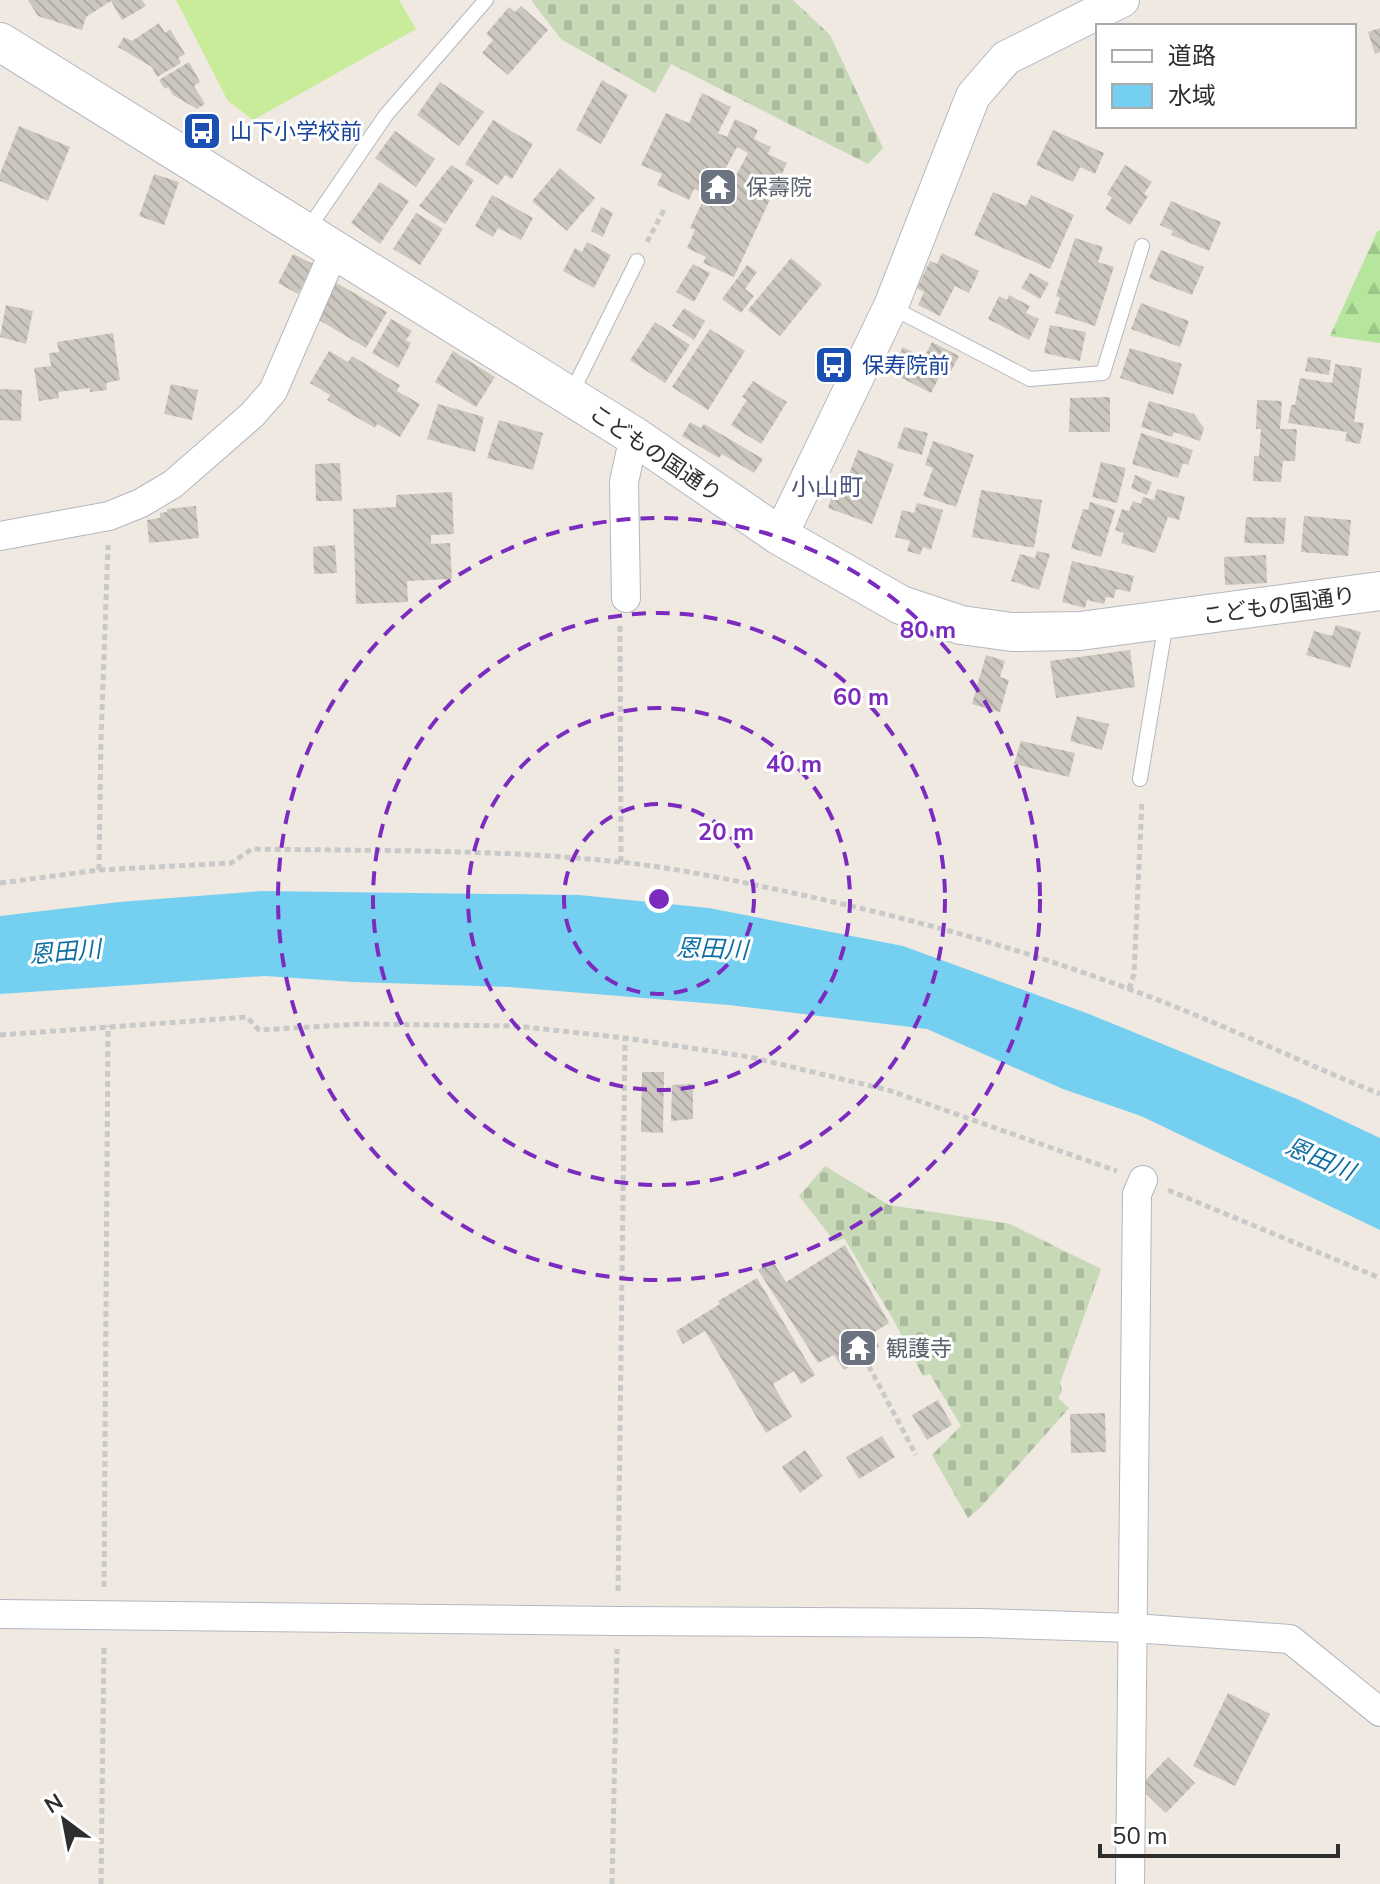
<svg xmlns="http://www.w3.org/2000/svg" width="1380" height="1884" viewBox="0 0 1380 1884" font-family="'Nunito Sans','Noto Sans JP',sans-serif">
  <defs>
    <pattern id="forest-firs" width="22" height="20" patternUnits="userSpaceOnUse" patternTransform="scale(2)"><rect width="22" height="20" fill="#b6e59e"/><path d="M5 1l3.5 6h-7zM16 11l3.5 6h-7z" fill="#9dc588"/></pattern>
    <pattern id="cemetery-stones" width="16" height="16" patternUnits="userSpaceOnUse" patternTransform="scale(2)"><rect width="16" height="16" fill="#c8d9b8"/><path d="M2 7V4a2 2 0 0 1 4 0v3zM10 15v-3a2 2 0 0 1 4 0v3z" fill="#acbb9e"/></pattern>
    <pattern id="building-back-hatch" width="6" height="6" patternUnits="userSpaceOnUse" patternTransform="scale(2)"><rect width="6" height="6" fill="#cbc7bf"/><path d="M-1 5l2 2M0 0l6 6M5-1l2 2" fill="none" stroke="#afaba4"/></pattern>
  </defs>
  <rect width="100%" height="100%" fill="#efe9e1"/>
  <polygon fill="url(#forest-firs)" points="1380,230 1380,343 1330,336 1377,232"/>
  <g fill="url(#cemetery-stones)">
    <polygon points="531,0 793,0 830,35 883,148 868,164 671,64 655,93 561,39"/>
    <polygon points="825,1166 889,1205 1010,1224 1101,1269 1060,1383 1062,1391 1058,1398 1069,1408 981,1507 968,1518 932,1455 961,1426 930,1374 923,1376 893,1319 844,1238 835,1242 799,1196"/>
  </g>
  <polygon fill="#c9ec9a" points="176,0 399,0 416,29 253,120 228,101"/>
  <polygon fill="#75cff0" points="261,891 579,895 709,908 903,946 1089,1014 1297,1099 1380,1138 1380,1230 1141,1116 1063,1089 927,1029 729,1005 509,987 354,982 265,976 0,994 0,916 119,902"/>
  <g fill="url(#building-back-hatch)" fill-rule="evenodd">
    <polygon points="28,0 142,0 146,6 122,20 111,1 86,17 82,30 38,16"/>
    <polygon points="521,6 548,30 508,75 482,53 493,40 486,34 509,7 515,12"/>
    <polygon points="159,23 165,33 170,29 185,54 178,58 181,63 157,77 152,67 118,47 124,37 132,41"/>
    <polygon points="1380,28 1380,52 1375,54 1368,32"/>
    <polygon points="189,62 200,82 194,86 205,104 197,109 173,95 168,87 165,89 159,80"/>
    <polygon points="602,80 628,95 601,144 576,130"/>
    <polygon points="440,82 484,112 459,146 417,115"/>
    <path d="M702,93L731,107L718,133L727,137L735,119L758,130L754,139L771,147L768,154L787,163L734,277L703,263L706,257L687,248L695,230L690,228L706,194L694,189L689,200L657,185L662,174L641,165L666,113L689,123ZM737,147L748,153L731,185L720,179Z"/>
    <polygon points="493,120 533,144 512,179 505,175 498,185 465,164"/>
    <polygon points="192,122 214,135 210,143 188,131"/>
    <polygon points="19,126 70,147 48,201 0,181 0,174"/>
    <polygon points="1053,130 1104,153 1095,174 1080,167 1073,182 1036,165"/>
    <polygon points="395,131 435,159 416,187 375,158"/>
    <polygon points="451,165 474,180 445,224 419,206"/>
    <polygon points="1125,165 1152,182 1144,194 1148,196 1130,225 1105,209 1112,198 1107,194"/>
    <polygon points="560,168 595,198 567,231 532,201"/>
    <polygon points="154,174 179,182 164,225 139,216"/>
    <polygon points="380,182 409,201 380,244 351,223"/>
    <polygon points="993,192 1026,206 1031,195 1074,215 1050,269 974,235"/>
    <polygon points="492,195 533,218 521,240 498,228 493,237 475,226"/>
    <polygon points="1171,201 1221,222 1209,251 1171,235 1173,231 1160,225"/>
    <polygon points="601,207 613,213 603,237 591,231"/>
    <polygon points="416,213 443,229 420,265 393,249"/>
    <polygon points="1075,238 1103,247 1098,262 1114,267 1095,326 1055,313 1060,298 1056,296"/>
    <polygon points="587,242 611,255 594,288 563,271 575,248 582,252"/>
    <polygon points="1161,250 1204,267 1192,295 1149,278"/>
    <polygon points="942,253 979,271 969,293 955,286 940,316 918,305 924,292 917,288 930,261 937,264"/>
    <polygon points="293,254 313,264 298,294 278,283"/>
    <polygon points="791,258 822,284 780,336 748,310"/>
    <polygon points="693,264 710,273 694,302 676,292"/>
    <polygon points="747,265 757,272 745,289 754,296 741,313 722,299"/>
    <polygon points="1030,273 1049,283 1040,299 1021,288"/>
    <polygon points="335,282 387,312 366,348 314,317"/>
    <polygon points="1009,295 1030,306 1026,313 1039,319 1029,340 988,319 999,296 1007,300"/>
    <polygon points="1141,303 1189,321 1180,347 1131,329"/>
    <polygon points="6,305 33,311 26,344 0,337"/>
    <polygon points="684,308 705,321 694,340 672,326"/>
    <polygon points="391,319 412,331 406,340 411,343 398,368 372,353"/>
    <polygon points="655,322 690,345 665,383 630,360"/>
    <polygon points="1050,325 1086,332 1080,361 1044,353"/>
    <polygon points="710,329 745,351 708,410 672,387"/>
    <polygon points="113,333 120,380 106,383 107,390 90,392 90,388 58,392 59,398 39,401 34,368 51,366 49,353 59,352 57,342"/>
    <polygon points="932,342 959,356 951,371 944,368 931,393 890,372 903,347 924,358"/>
    <polygon points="1130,348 1182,364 1173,395 1120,378"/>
    <polygon points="329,351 348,362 352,356 400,385 397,391 420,404 400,437 377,424 375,428 327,400 330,395 310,383"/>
    <polygon points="453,351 495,377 476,407 435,382"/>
    <polygon points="1308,357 1331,360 1329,375 1305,371"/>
    <polygon points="1335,364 1362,368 1354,422 1364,423 1360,444 1345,441 1347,432 1288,423 1291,405 1295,405 1300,378 1332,383"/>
    <polygon points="753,381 787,402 761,444 731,425 747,400 742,397"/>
    <polygon points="171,384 198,390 192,420 164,414"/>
    <polygon points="0,389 22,390 21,421 0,420"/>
    <polygon points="1110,397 1110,432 1069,432 1070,398"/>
    <polygon points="1257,400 1282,401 1280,429 1297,429 1295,461 1283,461 1281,482 1253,481 1254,456 1259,456 1261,429 1256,429"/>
    <polygon points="1149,401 1194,414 1204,428 1200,441 1174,432 1172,437 1141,427"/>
    <polygon points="438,404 484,417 475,452 427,439"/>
    <polygon points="499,420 543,433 533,470 487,458"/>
    <polygon points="690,422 701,428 704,424 763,459 754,473 722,454 719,458 682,436"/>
    <polygon points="904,427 928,433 922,455 897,448"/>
    <polygon points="1141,433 1193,450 1188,465 1183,463 1178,478 1132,464"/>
    <polygon points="933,441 974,455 956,507 923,496 933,468 925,465"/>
    <polygon points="858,450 894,464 872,524 828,508 833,493 841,496"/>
    <polygon points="1101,462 1126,468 1117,503 1092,497"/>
    <polygon points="340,463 342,501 316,501 315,464"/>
    <polygon points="1135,475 1152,482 1147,495 1131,488"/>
    <polygon points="1157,489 1185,497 1179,520 1168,517 1155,553 1121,543 1124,533 1115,530 1122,509 1129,511 1133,501 1141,504 1143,497 1154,500"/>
    <polygon points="981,490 1042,500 1034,548 972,537"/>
    <polygon points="452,492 454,534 431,535 431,544 450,543 452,579 407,581 408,602 356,604 353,509 396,507 396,495"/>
    <polygon points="1090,502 1115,510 1101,557 1071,548 1083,509 1088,510"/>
    <polygon points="917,503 943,510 931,550 923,547 920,555 907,551 910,541 895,537 902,510 914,513"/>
    <polygon points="196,506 199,538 149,543 147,520 160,518 160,513 167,512 167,509"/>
    <polygon points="1304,516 1351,520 1348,556 1301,552"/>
    <polygon points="1246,517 1286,518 1284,544 1244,543"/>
    <polygon points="335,545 337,573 314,574 313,547"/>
    <polygon points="1037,551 1050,554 1039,590 1011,581 1020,554 1035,558"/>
    <polygon points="1266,555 1267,583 1225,585 1224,557"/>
    <polygon points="1072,561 1134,576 1130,592 1116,589 1114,598 1106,597 1104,604 1087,600 1085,608 1062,602"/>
    <polygon points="1336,625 1361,632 1350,668 1306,655 1314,631 1332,636"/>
    <polygon points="1130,650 1135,687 1056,698 1050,661"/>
    <polygon points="986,655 1005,661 1000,677 1009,680 1000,712 972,704"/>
    <polygon points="1077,716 1109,724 1102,750 1070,741"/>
    <polygon points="1021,741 1075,753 1069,777 1014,764"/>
    <polygon points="642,1072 664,1072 663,1133 641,1132"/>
    <polygon points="693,1084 693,1119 671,1121 672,1085"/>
    <polygon points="845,1245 889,1323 873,1333 879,1347 844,1370 834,1355 818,1363 758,1270 772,1260 786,1282"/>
    <polygon points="757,1278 815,1375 801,1384 794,1371 773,1384 792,1417 766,1433 705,1331 683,1344 676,1331 720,1304 718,1301"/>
    <polygon points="938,1400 952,1425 927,1440 912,1415"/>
    <polygon points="1105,1413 1106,1452 1071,1453 1070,1414"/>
    <polygon points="882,1436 895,1457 859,1479 846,1457"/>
    <polygon points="805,1450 823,1476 800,1493 782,1467"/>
    <polygon points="1228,1693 1270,1714 1235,1786 1193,1766"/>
    <polygon points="1168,1757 1195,1783 1166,1813 1139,1787"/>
  </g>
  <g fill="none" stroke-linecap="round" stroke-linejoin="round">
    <g stroke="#b4b7c1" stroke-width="16">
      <g id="service">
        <polyline points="306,232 386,115 486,0"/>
        <polyline points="891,307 1030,379 1103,373 1142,246"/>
        <polyline points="570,396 637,261"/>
        <polyline points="1140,779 1166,622"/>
      </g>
    </g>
    <g stroke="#b4b7c1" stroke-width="30">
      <g id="minor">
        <polyline points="0,536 109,516 141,503 173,484 252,415 273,391 334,251"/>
        <polyline points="626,598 624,482 634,436"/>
        <polyline points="0,1614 617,1621 982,1623 1133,1628 1290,1639 1380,1712"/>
        <polyline points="1130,1884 1137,1194 1143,1180"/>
      </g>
    </g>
    <g stroke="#b4b7c1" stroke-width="36">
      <polyline id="tertiary" points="780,536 891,306 973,96 1006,58 1122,0"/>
    </g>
    <g stroke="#b4b7c1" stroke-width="40">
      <polyline id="secondary" points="0,42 634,436 780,536 901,605 961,625 1012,632 1080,631 1380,591"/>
    </g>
    <g stroke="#c9c9c9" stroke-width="5" stroke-dasharray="6 4" stroke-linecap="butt">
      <polyline points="647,242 665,208"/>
      <polyline points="620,626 621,862"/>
      <polyline points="99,870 101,739 108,545"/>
      <path d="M0,883L99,870L231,863L252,849C375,851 498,849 620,862C678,868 736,881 793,893C906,917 1020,948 1129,989C1214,1020 1296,1060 1380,1094"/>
      <polyline points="1129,989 1134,974 1142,800"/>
      <polyline points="0,1035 247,1017 259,1030 361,1024 516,1026 625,1038 750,1057 888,1090 1117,1171"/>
      <polyline points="1168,1190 1380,1278"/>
      <polyline points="864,1357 916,1455"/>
      <polyline points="104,1587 108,1026"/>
      <polyline points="618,1591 625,1038"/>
      <polyline points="101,1884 104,1645"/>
      <polyline points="612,1884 617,1649"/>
    </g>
    <use href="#service" stroke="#fff" stroke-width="14"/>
    <use href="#minor" stroke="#fff" stroke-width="28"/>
    <use href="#tertiary" stroke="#fff" stroke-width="34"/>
    <use href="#secondary" stroke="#fff" stroke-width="38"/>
  </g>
  <g fill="none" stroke="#7b2cbf" stroke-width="4" stroke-dasharray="14 10">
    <circle cx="659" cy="899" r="95"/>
    <circle cx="659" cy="899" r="191"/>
    <circle cx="659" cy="899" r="286"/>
    <circle cx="659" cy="899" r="381"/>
  </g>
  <defs>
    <g id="bus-square" transform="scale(2)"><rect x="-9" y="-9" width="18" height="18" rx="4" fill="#1a4fb4" stroke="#fff"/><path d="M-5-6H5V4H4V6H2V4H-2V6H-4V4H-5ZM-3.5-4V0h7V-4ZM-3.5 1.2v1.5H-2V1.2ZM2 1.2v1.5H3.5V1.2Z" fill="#fff"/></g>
    <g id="temple-square" transform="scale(2)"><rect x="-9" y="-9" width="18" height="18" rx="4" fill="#6b7280" stroke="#fff"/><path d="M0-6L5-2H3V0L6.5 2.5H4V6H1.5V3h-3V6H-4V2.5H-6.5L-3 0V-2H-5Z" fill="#fff"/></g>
  </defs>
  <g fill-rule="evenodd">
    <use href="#bus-square" x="202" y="131"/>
    <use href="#temple-square" x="718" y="187"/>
    <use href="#bus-square" x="834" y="365"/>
    <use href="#temple-square" x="858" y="1348"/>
  </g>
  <g text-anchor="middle" stroke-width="6" stroke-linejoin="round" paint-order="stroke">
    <g font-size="22" fill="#164399" stroke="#fff" text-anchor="start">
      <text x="230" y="139">山下小学校前</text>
      <text x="862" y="373">保寿院前</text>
    </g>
    <g font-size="22" fill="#5b616d" stroke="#fff" text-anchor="start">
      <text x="746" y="195">保壽院</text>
      <text x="886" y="1356">観護寺</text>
    </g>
    <g font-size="22" fill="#2e2e2e" stroke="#fff">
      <text transform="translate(656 453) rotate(34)" y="8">こどもの国通り</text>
      <text transform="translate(1279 605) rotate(-8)" y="8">こどもの国通り</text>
    </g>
    <g font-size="24" fill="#4d5680" stroke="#fff">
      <text x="827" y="495">小山町</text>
    </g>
    <g font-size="24" font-style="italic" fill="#0d6fa3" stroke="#fff">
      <text transform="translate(712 949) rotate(2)" y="8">恩田川</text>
      <text transform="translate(65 952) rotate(-5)" y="8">恩田川</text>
      <text transform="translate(1320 1159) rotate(23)" y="8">恩田川</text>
    </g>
  </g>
  <circle cx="659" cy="899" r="12" fill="#7b2cbf" stroke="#fff" stroke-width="4"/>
  <g font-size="24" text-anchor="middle" font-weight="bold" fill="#7b2cbf" stroke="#fff" stroke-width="6" stroke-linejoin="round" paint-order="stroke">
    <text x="928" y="638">80 m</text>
    <text x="861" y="705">60 m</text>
    <text x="794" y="772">40 m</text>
    <text x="726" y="840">20 m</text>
  </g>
  <rect x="1096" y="24" width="260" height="104" fill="#ffffff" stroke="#ababab" stroke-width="2"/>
  <rect x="1112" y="50" width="40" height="12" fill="#ffffff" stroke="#ababab" stroke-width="2"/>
  <text x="1168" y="64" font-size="24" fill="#2e2e2e">道路</text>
  <rect x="1112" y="84" width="40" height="24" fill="#75cff0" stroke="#ababab" stroke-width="2"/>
  <text x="1168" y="104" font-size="24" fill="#2e2e2e">水域</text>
  <g transform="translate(64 1820) rotate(328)" stroke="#ffffff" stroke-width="6" paint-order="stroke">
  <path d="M0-6L14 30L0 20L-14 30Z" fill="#2e2e2e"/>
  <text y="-12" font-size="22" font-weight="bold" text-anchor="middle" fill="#2e2e2e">N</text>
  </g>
  <path d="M1100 1844v12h238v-12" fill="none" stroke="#2e2e2e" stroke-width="4"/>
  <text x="1112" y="1844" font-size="24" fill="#2e2e2e" stroke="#ffffff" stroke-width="6" paint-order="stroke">50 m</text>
</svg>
